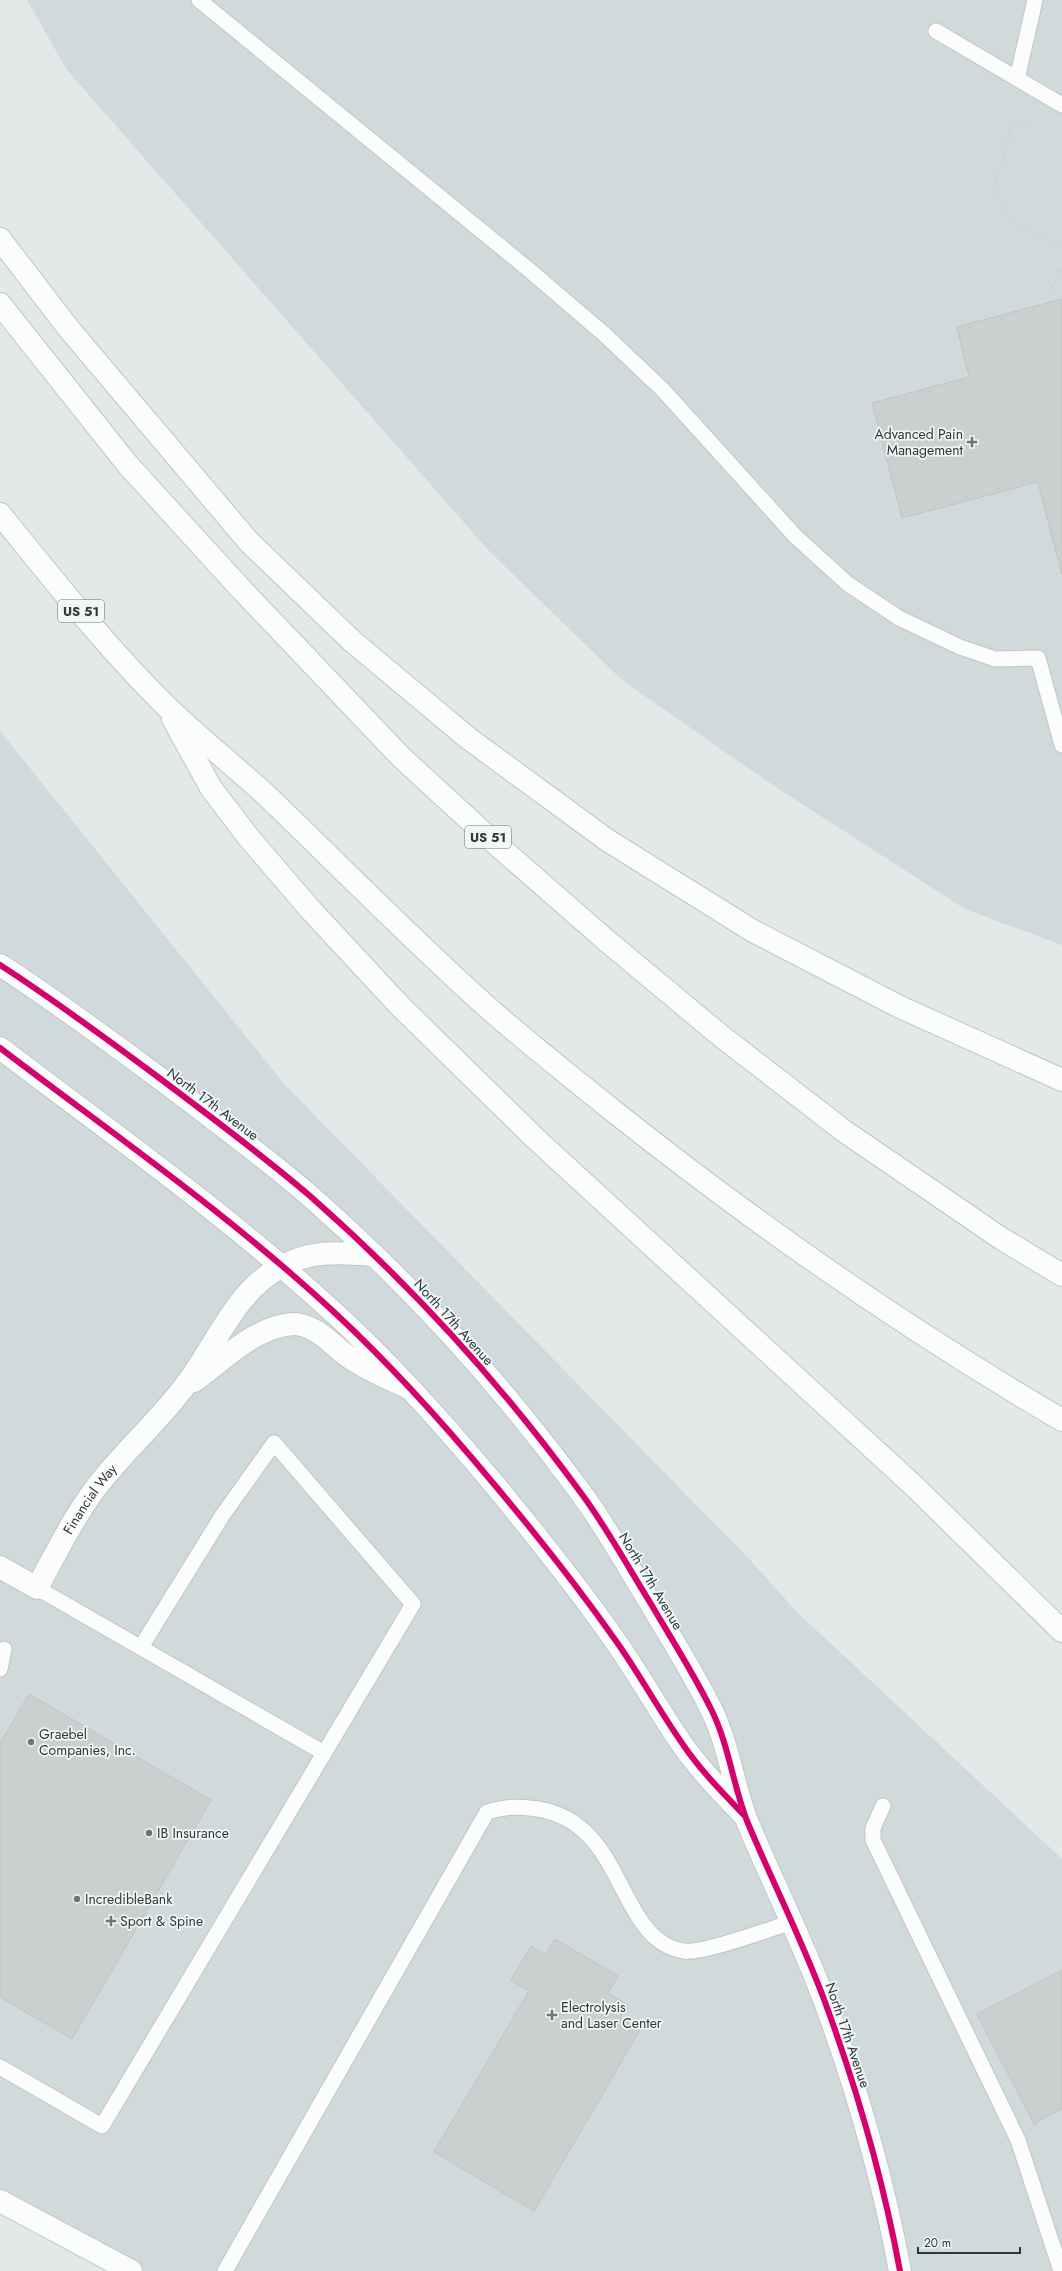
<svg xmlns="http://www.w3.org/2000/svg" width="1062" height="2271" viewBox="0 0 1062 2271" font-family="Jost,sans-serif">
  <rect width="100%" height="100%" fill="#e3e8e8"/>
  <g fill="#d0dadb">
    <polygon points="27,0 1062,0 1062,945 965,909 771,784 622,680 489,551 67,70"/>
    <polygon points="0,731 285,1085 751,1561 798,1613 1062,1859 1062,2271 131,2271 0,2201"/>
  </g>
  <g fill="#cbcfcf" stroke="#bfc3c3">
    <polygon points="1062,299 1062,575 1038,482 902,518 872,403 969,377 957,327"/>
    <polygon points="29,1694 211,1800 72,2039 0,1997 0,1743"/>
    <polygon points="555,1939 618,1976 608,1993 628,2005 620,2018 640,2030 534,2211 434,2152 529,1991 511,1980 531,1946 545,1955"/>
    <polygon points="1062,1970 1062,2109 1038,2121 1035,2126 977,2014"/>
  </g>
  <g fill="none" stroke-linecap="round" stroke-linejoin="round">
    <g stroke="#c1c5c5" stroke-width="17">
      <g id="service">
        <polyline points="199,0 528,269 604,334 663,390 796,537 848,584 899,618 960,647 995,659 1038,658 1062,745"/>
        <polyline points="936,31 1062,105"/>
        <polyline points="1017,79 1035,0"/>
        <polyline points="37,1588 324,1753"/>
        <polyline points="0,1669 4,1649"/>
        <polyline points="883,1806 873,1828 873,1840 1018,2140 1061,2271"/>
        <polyline points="0,2067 102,2126 413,1604 274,1443 222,1516 141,1647"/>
        <path d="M225,2271L487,1812C504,1806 520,1806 538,1809C627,1823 616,1941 684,1951C703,1954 770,1929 792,1922"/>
      </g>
    </g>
    <g stroke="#c1c5c5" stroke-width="24">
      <g id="minor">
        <path d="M194,1381C222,1361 256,1326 293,1324C317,1324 334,1348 352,1359C370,1371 390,1379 409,1388"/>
        <path id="s1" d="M0,1567L37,1588C55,1555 72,1520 95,1489C122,1453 157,1423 184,1387C215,1348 233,1295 277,1269C308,1250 338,1252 373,1255"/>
        <polyline points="0,2201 131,2271"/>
      </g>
    </g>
    <g stroke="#c1c5c5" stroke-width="24">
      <g id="secondary">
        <path d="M0,965C53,999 104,1037 154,1074C207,1114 260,1153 310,1196C410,1284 502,1385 581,1493C607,1528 628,1567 651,1604C672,1640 694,1674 712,1711C729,1746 733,1785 747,1821C772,1881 802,1940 825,2002C857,2089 883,2179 900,2271"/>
        <path d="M0,1048C112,1133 227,1215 331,1310C390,1363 443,1423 494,1484C536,1535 578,1587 616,1642C640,1676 660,1713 684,1747C702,1772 723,1794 745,1816"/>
      </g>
    </g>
    <g stroke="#c1c5c5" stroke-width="24">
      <g id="motorway">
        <polyline points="0,239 69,329 249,542 352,641 468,738 607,840 753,931 900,1007 1062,1080"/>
        <polyline points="0,304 128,465 241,589 402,758 488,837 607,941 721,1036 844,1131 1002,1239 1062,1275"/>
        <path d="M0,514C53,579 106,647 166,706C198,737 233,765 266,795C342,868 416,944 495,1014C538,1051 582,1086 626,1121C764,1230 910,1331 1062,1420"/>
        <polyline points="173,719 211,788 249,838 309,908 400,1006 537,1140 914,1486 1062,1631"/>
      </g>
    </g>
    <g stroke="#d1d2d2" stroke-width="2.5" stroke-dasharray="3 3" stroke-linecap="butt">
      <path d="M1031,125L1011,120L1007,147L995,186C998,221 1035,234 1062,249"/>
      <polyline points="1048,293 1062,269"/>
    </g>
    <use href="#service" stroke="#fbfcfc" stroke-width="15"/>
    <use href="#minor" stroke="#fbfcfc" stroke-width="22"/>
    <use href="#secondary" stroke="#fbfcfc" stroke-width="22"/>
    <use href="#motorway" stroke="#fbfcfc" stroke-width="22"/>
    <g stroke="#eff7f7" stroke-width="8">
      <g id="cycleway">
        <path d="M0,965C53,999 104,1037 154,1074C207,1114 260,1153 310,1196C410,1284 502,1385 581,1493C607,1528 628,1567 651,1604C672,1640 694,1674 712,1711C729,1746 733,1785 747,1821C772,1881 802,1940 825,2002C857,2089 883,2179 900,2271"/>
        <path d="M0,1048C113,1134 231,1216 335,1313C392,1366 444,1424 493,1483C536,1534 578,1587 616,1641C640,1675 660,1712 684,1746C701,1771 723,1793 744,1815"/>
      </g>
    </g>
    <use href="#cycleway" stroke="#d6006c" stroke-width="6"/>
  </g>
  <g fill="#717474" stroke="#eff7f7" stroke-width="1.5">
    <path d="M970 436h4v4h4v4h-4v4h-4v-4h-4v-4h4z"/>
    <circle cx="31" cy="1742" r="4"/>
    <circle cx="149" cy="1833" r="4"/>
    <circle cx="77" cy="1899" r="4"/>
    <path d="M109 1915h4v4h4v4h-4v4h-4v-4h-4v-4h4z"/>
    <path d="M550 2009h4v4h4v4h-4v4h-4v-4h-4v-4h4z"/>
  </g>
  <g text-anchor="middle" stroke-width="3.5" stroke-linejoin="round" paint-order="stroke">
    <g fill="#eff7f7" stroke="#6b7070" stroke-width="1">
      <rect x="58" y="600" width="46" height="22" rx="3"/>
      <rect x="465" y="826" width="46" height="22" rx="3"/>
    </g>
    <g font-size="13" font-weight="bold" fill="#333636">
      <text x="81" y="616">US 51</text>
      <text x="488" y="842">US 51</text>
    </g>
    <g font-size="14" fill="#333636" stroke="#eff7f7" text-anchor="start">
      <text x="963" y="439" text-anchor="end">Advanced Pain<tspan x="963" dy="16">Management</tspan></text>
      <text x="39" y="1739">Graebel<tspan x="39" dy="16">Companies, Inc.</tspan></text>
      <text x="157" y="1838">IB Insurance</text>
      <text x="85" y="1904">IncredibleBank</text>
      <text x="120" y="1926">Sport &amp; Spine</text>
      <text x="561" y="2012">Electrolysis<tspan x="561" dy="16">and Laser Center</tspan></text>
    </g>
    <g font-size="14" fill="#333636" stroke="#eff7f7">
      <text transform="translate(213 1104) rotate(37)" y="5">North 17th Avenue</text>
      <text transform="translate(454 1322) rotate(48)" y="5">North 17th Avenue</text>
      <text dy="5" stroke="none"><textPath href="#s1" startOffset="146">Financial Way</textPath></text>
      <text transform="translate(651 1581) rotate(59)" y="5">North 17th Avenue</text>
      <text transform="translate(848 2035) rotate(71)" y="5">North 17th Avenue</text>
    </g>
  </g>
  <path d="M918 2247v6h102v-6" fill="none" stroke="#333636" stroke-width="2"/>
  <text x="924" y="2247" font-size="12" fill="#333636" stroke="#eff7f7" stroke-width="3" paint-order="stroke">20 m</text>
</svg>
